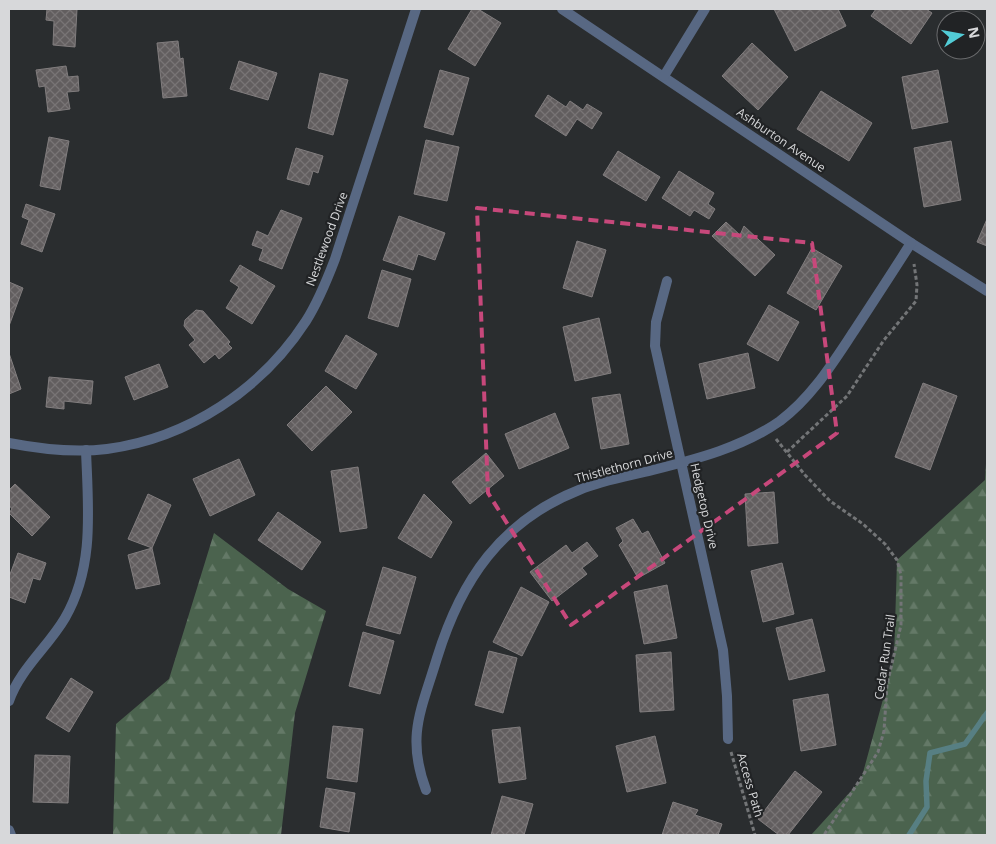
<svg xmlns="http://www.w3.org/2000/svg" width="996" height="844" viewBox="0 0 996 844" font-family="'Open Sans',sans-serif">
  <defs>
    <pattern id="forest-firs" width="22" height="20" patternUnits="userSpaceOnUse" patternTransform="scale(1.25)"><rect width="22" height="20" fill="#4b634e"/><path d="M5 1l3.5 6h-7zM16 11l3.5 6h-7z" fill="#647967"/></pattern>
    <pattern id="building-cross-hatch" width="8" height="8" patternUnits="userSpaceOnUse" patternTransform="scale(1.25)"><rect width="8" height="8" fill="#625e5f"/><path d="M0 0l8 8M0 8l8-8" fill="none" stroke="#787475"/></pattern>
  </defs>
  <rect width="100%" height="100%" fill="#2a2d2f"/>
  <g fill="url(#forest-firs)">
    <polygon points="987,447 987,835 811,835 861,780 894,659 897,560 985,480"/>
    <polygon points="214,533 288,589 326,611 295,713 281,835 113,835 116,724 169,679"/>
  </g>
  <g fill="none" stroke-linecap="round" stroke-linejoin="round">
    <polyline stroke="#577f83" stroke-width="5.5" points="909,835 927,807 926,781 930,753 965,744 987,713"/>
  </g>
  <g fill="url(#building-cross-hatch)" stroke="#817d7e">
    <polygon points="47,9 77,9 75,47 53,45 54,21 46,20"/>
    <polygon points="472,9 478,9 501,23 475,66 448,49"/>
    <polygon points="774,9 838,9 846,26 795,51"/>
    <polygon points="876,9 926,9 932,13 911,44 871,16"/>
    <polygon points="178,41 180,59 183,58 187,96 163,98 157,43"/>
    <polygon points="752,43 788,77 758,110 722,76"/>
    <polygon points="239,61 277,73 268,100 230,89"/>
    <polygon points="66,66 68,77 78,76 79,91 67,92 70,109 48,112 45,86 39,87 36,70"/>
    <polygon points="440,70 469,78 453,135 424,127"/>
    <polygon points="938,70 948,122 912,129 902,77"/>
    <polygon points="320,73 348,80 333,135 308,128"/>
    <polygon points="821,91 872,123 849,161 797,129"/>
    <polygon points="548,95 566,107 570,101 583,110 587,104 602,113 592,129 577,119 566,136 535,116"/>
    <polygon points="49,137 69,141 60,190 40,186"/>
    <polygon points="426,140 459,147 447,201 414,194"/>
    <polygon points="951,141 961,200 924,207 914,148"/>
    <polygon points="296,148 323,156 318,173 313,171 309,185 287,179"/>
    <polygon points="618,151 660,177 646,201 603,175"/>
    <polygon points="679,171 714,193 708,204 715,209 709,219 694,210 690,216 662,198"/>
    <polygon points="26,204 55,214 42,252 21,244 29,220 22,217"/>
    <polygon points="281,210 302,218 282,269 259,260 263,249 252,245 257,231 268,236"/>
    <polygon points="399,216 445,233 435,260 418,254 413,270 383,260"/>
    <polygon points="987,219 987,246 977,242"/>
    <polygon points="726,222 740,235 744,226 775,255 755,276 712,236"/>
    <polygon points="577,241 606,250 592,297 563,288"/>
    <polygon points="812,248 842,266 816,310 787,293"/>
    <polygon points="240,265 275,286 252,324 226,308 239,287 230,281"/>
    <polygon points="382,270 411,279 398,327 368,318"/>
    <polygon points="9,282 23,288 9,326"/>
    <polygon points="769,305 799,322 778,361 747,344"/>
    <polygon points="196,310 203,311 230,342 228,344 232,348 219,359 215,354 204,363 189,345 195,340 184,326 185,320"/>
    <polygon points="599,318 611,373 575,381 563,327"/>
    <polygon points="346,335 377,354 356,389 325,371"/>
    <polygon points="9,353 21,389 9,394"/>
    <polygon points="748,353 755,388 707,399 699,364"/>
    <polygon points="159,364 168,387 134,400 125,377"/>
    <polygon points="49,377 93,381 91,404 64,401 64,409 46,407"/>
    <polygon points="923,383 957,396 930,470 895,457"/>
    <polygon points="326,386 352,412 312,451 287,425"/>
    <polygon points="620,394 629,444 601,449 592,398"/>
    <polygon points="555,413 569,448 519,469 505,434"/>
    <polygon points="486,453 504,476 470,504 452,482"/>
    <polygon points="239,459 255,495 210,516 193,479"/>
    <polygon points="358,467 367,528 340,532 331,471"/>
    <polygon points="15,484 50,517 32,536 9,513 12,509 9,505 9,490"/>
    <polygon points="774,492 778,543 748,546 745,494"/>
    <polygon points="148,494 171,505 152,548 128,539"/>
    <polygon points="424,494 452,522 431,558 398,538"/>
    <polygon points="278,512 321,542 302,570 258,540"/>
    <polygon points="633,519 642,534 648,531 665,563 638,578 619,545 623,541 616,528"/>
    <polygon points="587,542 598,556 582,568 587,574 552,601 530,572 566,545 572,553"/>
    <polygon points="152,548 160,584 136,589 128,555"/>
    <polygon points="18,553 46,563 40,580 33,578 25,603 9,597 9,577"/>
    <polygon points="782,563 794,614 763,622 751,571"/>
    <polygon points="383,567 416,577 400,634 366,625"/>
    <polygon points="667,585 677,638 644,644 634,592"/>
    <polygon points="521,587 549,602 522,656 493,642"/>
    <polygon points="812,619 825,671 789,680 776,628"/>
    <polygon points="363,632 394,641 380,694 349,686"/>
    <polygon points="489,651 517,658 503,713 475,705"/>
    <polygon points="671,652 674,710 640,712 636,655"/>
    <polygon points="71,678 93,692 69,732 46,718"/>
    <polygon points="828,694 836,745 801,751 793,700"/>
    <polygon points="333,726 363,729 357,782 327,778"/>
    <polygon points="520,727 526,779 499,783 492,730"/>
    <polygon points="655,736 666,783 627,792 616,746"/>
    <polygon points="35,755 70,756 68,803 33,802"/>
    <polygon points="795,771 822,792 788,835 779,835 758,819"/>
    <polygon points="326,788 355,793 349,832 320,827"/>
    <polygon points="502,796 533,804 524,835 491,835"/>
    <polygon points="673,802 698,810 695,815 722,824 718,835 662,835"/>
  </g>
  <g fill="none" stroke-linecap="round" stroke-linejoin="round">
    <g stroke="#737577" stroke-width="3" stroke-dasharray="4 2.5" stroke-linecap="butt">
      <polyline points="776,439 805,475 830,501 863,524 885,544 897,560 901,575 901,625 887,685 884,731 878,752 824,835"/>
      <polyline points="787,452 847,396 884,340 916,301 917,285 914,264"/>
      <polyline points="731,752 755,835"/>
    </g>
    <g stroke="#586883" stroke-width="10">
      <polyline points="562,9 911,243 987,291"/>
      <polyline points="664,76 705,9"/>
      <polyline points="667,281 656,322 655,346 723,650 727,696 728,739"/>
      <path d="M9,443C40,449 75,453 107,449C189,438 262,389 306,321C318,302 327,280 335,259L416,9"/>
      <path d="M9,701C20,669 48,647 65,618C95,566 88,508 86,450"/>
      <path d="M426,790C406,736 421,711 437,658C461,580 501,521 579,490C603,480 629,476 653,470C697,459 743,447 780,421C812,397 832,364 854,331C873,302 892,273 911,243"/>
      <polyline points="9,830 11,835"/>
    </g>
  </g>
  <path fill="none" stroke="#c7487b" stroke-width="4" stroke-dasharray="10 6" stroke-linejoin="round" d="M477,208L812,243L837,433L571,625L488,493Z"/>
  <g text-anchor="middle" stroke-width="4.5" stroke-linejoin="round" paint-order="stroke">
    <g font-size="12" fill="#d7d8da" stroke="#212325">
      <text transform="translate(781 140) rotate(34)" y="4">Ashburton Avenue</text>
      <text transform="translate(327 239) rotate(-70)" y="4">Nestlewood Drive</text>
      <text transform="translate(624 466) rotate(-15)" y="4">Thistlethorn Drive</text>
      <text transform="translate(704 506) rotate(77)" y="4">Hedgetop Drive</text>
      <text transform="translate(885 657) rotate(-82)" y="4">Cedar Run Trail</text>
      <text transform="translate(750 785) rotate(74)" y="4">Access Path</text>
    </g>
  </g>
  <rect width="996" height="844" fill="none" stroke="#d7d8da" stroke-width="20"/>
  <g transform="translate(961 35) rotate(79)"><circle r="24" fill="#212325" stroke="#6a6b6d"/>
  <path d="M0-4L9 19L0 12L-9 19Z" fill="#52ccd6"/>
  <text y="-8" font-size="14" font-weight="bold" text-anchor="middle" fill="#d7d8da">N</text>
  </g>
</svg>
